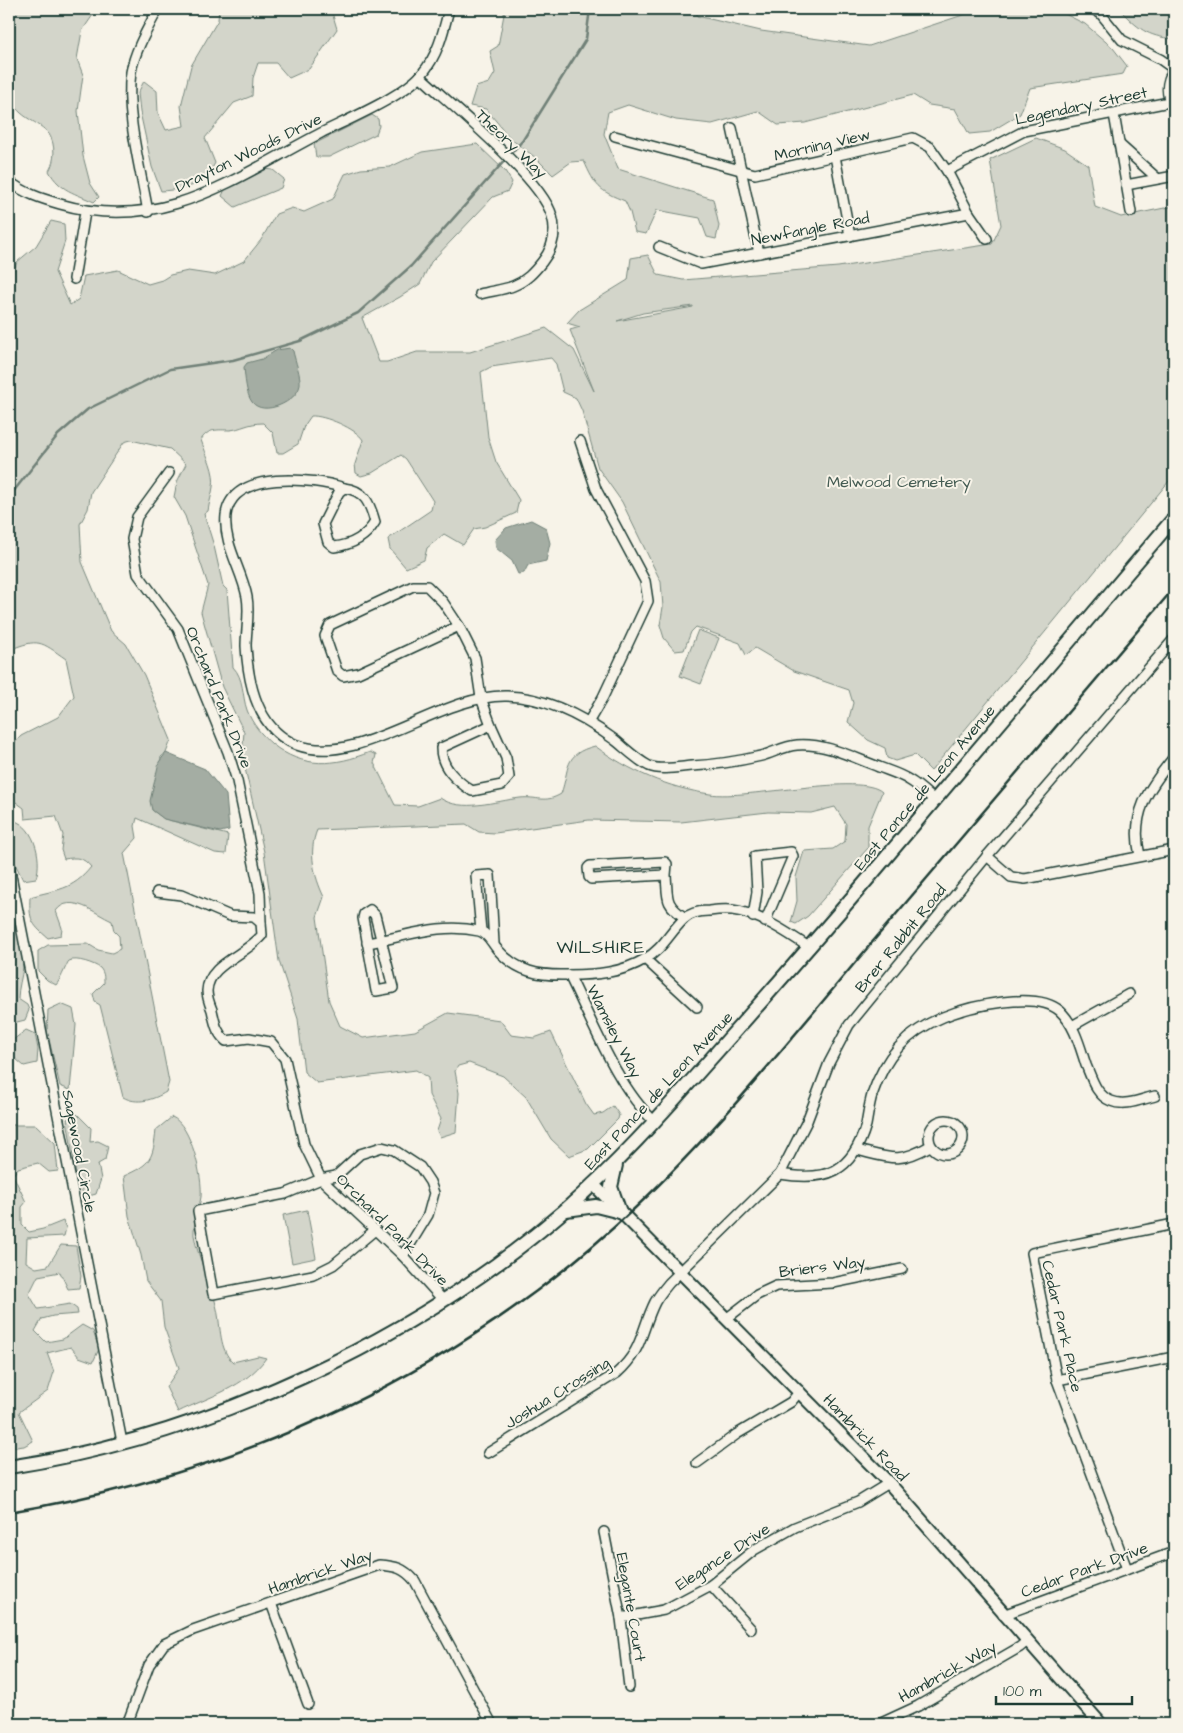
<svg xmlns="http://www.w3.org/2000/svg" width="1183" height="1733" viewBox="0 0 1183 1733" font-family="'Architects Daughter',sans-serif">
  <rect width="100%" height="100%" fill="#f7f3e8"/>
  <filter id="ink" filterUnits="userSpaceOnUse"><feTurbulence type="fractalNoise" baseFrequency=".02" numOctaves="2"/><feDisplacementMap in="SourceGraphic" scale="10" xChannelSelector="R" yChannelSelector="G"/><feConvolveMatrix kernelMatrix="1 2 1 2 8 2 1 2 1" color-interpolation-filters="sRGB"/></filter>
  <g filter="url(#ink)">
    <g fill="#d3d5ca" stroke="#79897f" fill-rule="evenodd">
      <path d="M9,9H97L82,31L77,59L83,75L78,111L83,156L90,183L99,197L94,202C75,193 60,191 49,171C55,161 56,145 49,134C39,121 19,119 10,98C6,88 9,24 9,9Z"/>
      <path d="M219,9H331L337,29L309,69L289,78L276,63H258L253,78L252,96L234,103L205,138L215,163C203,187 186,189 161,191L152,167L140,112L138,93L144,81L157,91L158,113L166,130L184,126L181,106L191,66L218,20Z"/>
      <path d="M505,9H697V16L761,31L869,46L981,9H1055L1085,24L1113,48L1127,66L1123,74L1030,88L1020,114L990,132L969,134L955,109L929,105L913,95L805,123L778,125L758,111L712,124L676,120L628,105L608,112L604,134L618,169L713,199L719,226L716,239L707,237L700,218L657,210L646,234L635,232L630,212L625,201C599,191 595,186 584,161L571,162L553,175L536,158L511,139L486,109L470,106L476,87L489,83L495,73L490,51L498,46Z"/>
      <path d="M1119,9H1174V39C1146,36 1139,29 1119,9Z"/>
      <polygon points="372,115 378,119 379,126 376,134 329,157 316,157 314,144"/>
      <path d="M1036,138L1065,149L1088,165L1095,207L1121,217L1174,206V475L931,771L915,755L895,761L887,758L885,748L868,740L848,722L853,703L849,690L794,671L755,648L746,655L740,643L696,627L691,632L684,650L675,651L664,638L660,625L663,607L661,582L622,502L598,468L582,411L576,398L563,392L556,364L551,358L491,367L481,372L488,437L496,462L519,500L516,513L485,527L474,529L463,545L444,534L427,548L424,560L406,568L390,549L388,539L431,510L433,501L406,459L401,455L372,473L361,476L356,473L355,464L363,440C357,429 324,415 311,416L304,426L298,444L283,453H277L273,433L263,423C248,423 241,429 230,430C218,430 208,428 201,440C206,455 216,472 213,487C212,495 209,503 208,511L204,514L214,546L223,586L227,590L233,667C244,678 242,696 247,710C252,724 262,735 272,744C303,769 335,766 370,752L376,755L374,763L395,805L418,806L440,798C462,813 495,801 520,798C538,796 544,804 561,794C570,768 563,754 595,746C629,771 668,788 710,794C747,800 861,772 882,792L868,826V848L808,916L796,924L791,922L797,901L796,877L804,851L833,849L845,841L846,824L835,807L811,813L768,812L681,822L589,820L495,833L479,832L466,824L317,830C308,852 314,876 324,897L317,917L329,1001L340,1026L363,1038L415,1031L448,1013L500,1020L511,1035L534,1038L551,1032L586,1104L594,1115L603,1113L613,1106L619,1115L618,1119L588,1149L569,1156L551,1139L526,1097L503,1076L469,1063L458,1066L455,1071L459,1093L456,1132L440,1137L437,1131L441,1119L429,1095L428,1078L416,1070L317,1083L304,1072L298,1019L279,961L264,852L242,755L244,732L222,687L201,612L208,585L185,516L174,497L177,482L186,464L170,449L131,440L124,442L91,492L88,509L80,524L82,562L111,631L126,644L144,675L171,740L166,753L161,757L152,810L164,819L228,835L226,854L215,853L137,818L135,826L137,838L124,853L169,1082L166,1092C153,1100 137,1105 123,1097L100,1005L95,1002L93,994L104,983C104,976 104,973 100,968C95,964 76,957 69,961C67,962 62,978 56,985L47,980L38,971V951L48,945L88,944L98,950L112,953L120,949L119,936L114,931L112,921C96,914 70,892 56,911L62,928L61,935L48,938C31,924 29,919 30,897C57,889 72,891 91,867C83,857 77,857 64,859L61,850L63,835L56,816L25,819L24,808L9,797V749L21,736L58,717L74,696L66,659C40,641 39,638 9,650V283L17,262L36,246L51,221L64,224L65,241L55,272L70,305L79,299L84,276L118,270L148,284L162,280L170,275L188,271L215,275L244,261L261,240L276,214L292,208L304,212L333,199L345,174L361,169L390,167L422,152L477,144L505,171L512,182L508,191L493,197L454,238L431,262L420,284L400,297L362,318L379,362H387L417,352H470L546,328L574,350L594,391L570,330L580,327L567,323L579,310L628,280L631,258L648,255L658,275L683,280L838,267L992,244L1001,225L990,160ZM693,306V307L617,321L643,313Z"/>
      <polygon points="265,169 273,170 284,179 281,188 235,207 222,196 226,187"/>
      <polygon points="698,630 719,638 701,684 680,676"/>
      <path d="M9,820C33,821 43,858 36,878L23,880L9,851Z"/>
      <path d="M11,917C20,928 24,953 23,967C22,977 18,988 18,999L27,1005L29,1010L25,1020L9,1024V919Z"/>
      <polygon points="61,1004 73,1009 76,1025 70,1090 60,1086 47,1031 48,1010"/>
      <polygon points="26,1030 35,1034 38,1049 37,1063 24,1066 9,1053 9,1043"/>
      <polygon points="77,1114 91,1128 90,1142 98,1141 108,1146 105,1160 98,1164 101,1179 96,1194 85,1197 77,1181 67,1119"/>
      <path d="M172,1117C191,1125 203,1177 201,1197C199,1209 193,1224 194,1235C198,1260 212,1284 217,1309C221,1327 219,1350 233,1362L258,1356L266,1358C246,1387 208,1397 178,1412L166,1387L179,1368L164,1327L161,1301L146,1281L141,1255L129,1216L124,1176C151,1164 153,1159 156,1130Z"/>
      <polygon points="9,1125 36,1125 55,1143 58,1171 49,1172 38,1163 18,1168 13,1175 26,1202 22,1207 22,1225 29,1232 43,1229 63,1221 66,1228 64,1236 27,1238 26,1262 36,1268 48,1266 61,1245 76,1246 81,1276 79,1288 68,1289 60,1272 38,1276 29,1294 38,1309 70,1304 77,1309 78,1314 53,1316 42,1319 35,1331 46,1342 63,1339 82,1325 93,1331 99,1349 93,1362 79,1357 71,1347 47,1353 54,1372 48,1391 19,1412 33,1441 24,1446 9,1448"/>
      <polygon points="307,1210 316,1258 292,1263 283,1215"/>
    </g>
    <g fill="#a4ada3" stroke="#6f8077">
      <path d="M290,348L293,351C295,361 301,375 300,385C297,402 263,417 252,402C246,394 245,377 244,367L247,363L262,359L277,350Z"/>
      <polygon points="531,520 546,528 550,543 546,561 528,565 524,573 518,574 512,561 496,548 495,540 506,528"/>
      <polygon points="166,753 205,769 226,795 229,830 220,832 164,819 152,810 150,801 159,762"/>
    </g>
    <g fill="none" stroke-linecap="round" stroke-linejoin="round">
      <polyline stroke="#6f8077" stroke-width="2.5" points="9,497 58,435 88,409 170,369 233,360 300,341 358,313 411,266 523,140 586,39 590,9"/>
      <g stroke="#1f3d34" stroke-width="12">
        <g id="minor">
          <polyline points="1093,9 1101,14 1122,40 1160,59 1174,69"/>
          <path d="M1174,69C1165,83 1165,95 1174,109"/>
          <path d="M420,76C451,105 542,179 552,216C557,233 553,248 542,262C534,272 526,281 513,286C503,290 491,291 480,294"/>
          <polyline points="1114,114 1131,212"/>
          <polyline points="732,128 759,253"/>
          <polyline points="615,136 755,174 913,138 930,147 947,171 969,213 987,239"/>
          <polyline points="1119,144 1158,179"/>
          <polyline points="835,156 850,236"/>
          <polyline points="947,171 1024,131 1169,102"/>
          <path d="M9,181C23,193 43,199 60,204C163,234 234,178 321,133C349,119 402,97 422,74C438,55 443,33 449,9"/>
          <polyline points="1126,185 1174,176"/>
          <path d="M148,212C141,171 125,113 131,72C135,50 148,28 158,9"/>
          <polyline points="659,247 701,264 969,213"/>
          <polyline points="74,279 85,212"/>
          <polyline points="580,441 596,489 645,581 648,601 603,697 589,721"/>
          <polyline points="169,473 137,517 132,539 138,574 178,629 228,752 237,781 260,893 261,923"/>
          <path d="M344,488C314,478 232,469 226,515C223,544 242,570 247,597C250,613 246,630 246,646C248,683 258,730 297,745C361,768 438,694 507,696C546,697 585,718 615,740C625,748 637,760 649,766C660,771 680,767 692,766C715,765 739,761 761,756C773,753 784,746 797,745C826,743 852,757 879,767C889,771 900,774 909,780C918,785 926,793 934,800"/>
          <path d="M344,488C365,490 370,504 375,522C366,537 352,545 334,547L328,542L323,524L339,492Z"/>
          <polygon points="413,586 427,586 443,602 459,626 358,673 343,676 337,671 325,636 330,625"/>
          <polyline points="459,626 475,658 481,698 491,725"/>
          <path d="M491,725L506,758L509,777L502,785L472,791C457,781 441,768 441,748Z"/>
          <polyline points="987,856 1011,877 1025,879 1174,850"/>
          <path d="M1140,856C1130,814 1148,789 1174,757"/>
          <polyline points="9,865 122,1442"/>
          <path d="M666,875L667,864L665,862L590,866L588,868L589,877L591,879L666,875C668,899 664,903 685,918"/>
          <path d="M157,892L181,895L230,916L254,917L261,923L262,935C246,955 208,964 207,991C207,997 210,1005 212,1010C215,1023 216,1032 226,1041L249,1038L271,1042L285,1059L304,1144L321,1179L403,1256L443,1300"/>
          <polygon points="370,910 375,915 393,988 376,991 363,918 364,914"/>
          <polyline points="753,917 757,892 755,856 791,852 793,856 765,922"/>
          <polyline points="481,931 476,876 490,875 494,943"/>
          <path d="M367,943C405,937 440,922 479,931C488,933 491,942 497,949C517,972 539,976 568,975C595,975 622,973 645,959C663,949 670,932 684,919C691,912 700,911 709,911C716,910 724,909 732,910C758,913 788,933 810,948"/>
          <polyline points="645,959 697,1007"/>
          <path d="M569,975C592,1021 618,1089 655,1122"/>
          <polyline points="1072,1026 1129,994"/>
          <circle cx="946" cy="1137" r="17"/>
          <path d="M857,1150C890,1158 899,1164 930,1146"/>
          <path d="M780,1174C827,1182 852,1172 866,1125C868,1115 869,1105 872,1095C885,1057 906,1032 943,1017C970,1006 1037,990 1060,1011C1075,1025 1080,1047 1086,1065C1092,1079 1096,1095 1111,1101C1125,1107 1142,1099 1155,1096"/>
          <polyline points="375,1230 333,1265 313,1275 213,1294 198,1211 285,1194 321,1179 336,1176 360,1154 382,1147 394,1150 420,1167 430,1182 434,1193 428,1215 403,1256"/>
          <polyline points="726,1319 757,1295 776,1286 833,1283 902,1269"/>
          <polyline points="1057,1380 1174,1357"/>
          <path d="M488,1453L617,1373C643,1350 641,1330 655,1302C659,1295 664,1289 669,1283L780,1174L807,1121L829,1063L849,1025L987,856L1174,639"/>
          <polyline points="697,1463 737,1434 791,1402 800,1391"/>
          <polyline points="604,1532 621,1618 629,1687"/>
          <polyline points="1127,1569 1057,1380 1032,1253 1174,1224"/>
          <polyline points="711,1585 751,1629"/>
          <polyline points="271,1603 308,1704"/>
          <polyline points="1003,1615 1174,1552"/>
          <polyline points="621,1618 664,1610 711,1585 754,1550 795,1527 858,1502 889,1483"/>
          <path d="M125,1724L129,1719L149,1665L164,1644L193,1630L379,1565C396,1566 404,1568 415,1581L492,1724"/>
          <polyline points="879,1724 918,1706 1020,1647 1027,1641"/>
        </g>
      </g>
      <g stroke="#1f3d34" stroke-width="15">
        <polyline id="tertiary" points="593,1184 889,1483 1101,1724"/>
      </g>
      <g stroke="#1f3d34" stroke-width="16">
        <g id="secondary">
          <polyline points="616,1165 611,1187 620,1212"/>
          <polyline points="566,1210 596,1206 620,1212"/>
          <path d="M9,1467C206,1437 414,1341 565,1210C620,1162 667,1108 715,1054C770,992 825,930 878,867C976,750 1075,634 1174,518"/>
        </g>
      </g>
      <use href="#minor" stroke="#f7f3e8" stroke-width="9"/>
      <use href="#tertiary" stroke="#f7f3e8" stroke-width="11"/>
      <use href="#secondary" stroke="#f7f3e8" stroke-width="12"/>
      <path stroke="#1f3d34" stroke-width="2.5" d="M9,1512C243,1474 461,1372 635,1208C723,1125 798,1030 875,939C975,822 1075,705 1174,588"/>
    </g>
  </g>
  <g text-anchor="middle" stroke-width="4" stroke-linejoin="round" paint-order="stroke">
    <g font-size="16" fill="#1f3d34" stroke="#f7f3e8">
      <text transform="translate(1081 105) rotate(-12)" y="6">Legendary Street</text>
      <text transform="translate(512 143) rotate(44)" y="6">Theory Way</text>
      <text transform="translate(822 144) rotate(-13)" y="6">Morning View</text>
      <text transform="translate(248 152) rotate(-26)" y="6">Drayton Woods Drive</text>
      <text transform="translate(810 228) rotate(-11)" y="6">Newfangle Road</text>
      <text transform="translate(220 697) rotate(68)" y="6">Orchard Park Drive</text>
      <text transform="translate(924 787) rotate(-50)" y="6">East Ponce de Leon Avenue</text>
      <text transform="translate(900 938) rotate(-51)" y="6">Brer Rabbit Road</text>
      <text transform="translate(615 1031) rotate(63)" y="6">Wamsley Way</text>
      <text transform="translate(658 1090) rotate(-47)" y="6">East Ponce de Leon Avenue</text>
      <text transform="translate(80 1151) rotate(79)" y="6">Sagewood Circle</text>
      <text transform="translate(393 1229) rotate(45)" y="6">Orchard Park Drive</text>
      <text transform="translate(822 1266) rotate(-7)" y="6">Briers Way</text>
      <text transform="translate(1063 1326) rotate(77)" y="6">Cedar Park Place</text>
      <text transform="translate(557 1392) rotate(-32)" y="6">Joshua Crossing</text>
      <text transform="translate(866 1437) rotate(46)" y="6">Hambrick Road</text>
      <text transform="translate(722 1556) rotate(-33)" y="6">Elegance Drive</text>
      <text transform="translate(1084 1569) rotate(-20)" y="6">Cedar Park Drive</text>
      <text transform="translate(320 1571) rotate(-19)" y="6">Hambrick Way</text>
      <text transform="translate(632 1607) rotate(80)" y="6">Elegante Court</text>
      <text transform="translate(947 1671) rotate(-29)" y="6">Hambrick Way</text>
    </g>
    <g font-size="16" fill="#435b52" stroke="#f7f3e8">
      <text x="899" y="487">Melwood Cemetery</text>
    </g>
    <g font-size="18" letter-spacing="1" fill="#1f3d34" stroke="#f7f3e8">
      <text x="601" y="953">WILSHIRE</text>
    </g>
  </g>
  <rect width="1183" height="1733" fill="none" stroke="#f7f3e8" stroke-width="30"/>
  <rect x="15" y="15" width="1153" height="1703" fill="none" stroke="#1f3d34" stroke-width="2" filter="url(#ink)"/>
  <path d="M996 1696v8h136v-8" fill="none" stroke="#1f3d34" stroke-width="2.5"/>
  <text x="1003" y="1696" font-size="15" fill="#1f3d34" stroke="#f7f3e8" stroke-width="4" paint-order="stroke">100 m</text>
</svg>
